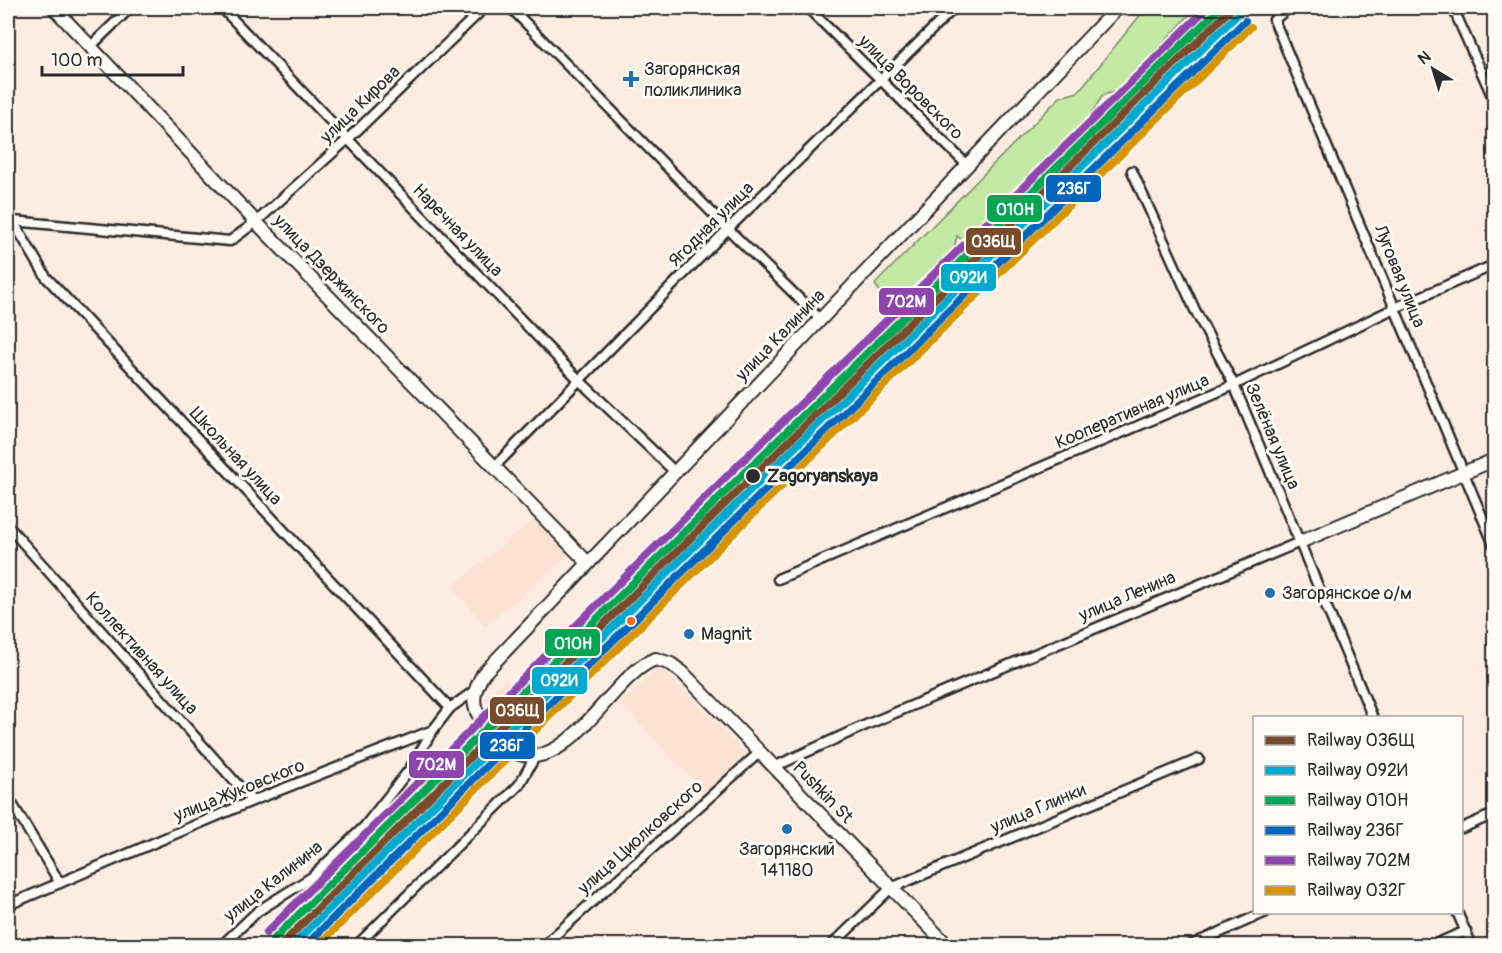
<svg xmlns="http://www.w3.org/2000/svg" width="1502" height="953" viewBox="0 0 1502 953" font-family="Pangolin,sans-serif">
  <rect width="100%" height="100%" fill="#fdece2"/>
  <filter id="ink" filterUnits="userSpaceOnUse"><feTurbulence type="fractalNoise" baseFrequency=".0167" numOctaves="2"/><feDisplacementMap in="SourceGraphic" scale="12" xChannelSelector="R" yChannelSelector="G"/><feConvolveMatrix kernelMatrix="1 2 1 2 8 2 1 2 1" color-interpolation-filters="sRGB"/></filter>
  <g filter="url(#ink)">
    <g fill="#fde1d3">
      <polygon points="1209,8 1245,8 634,611 474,767 457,748 497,710 486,698 505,680 515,690 738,470 734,465 797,403 802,408 869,341 903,311"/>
      <polygon points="538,516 570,553 485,626 452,587"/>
      <polygon points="660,666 745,753 705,792 621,704"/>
    </g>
    <polygon fill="#c4e9a4" stroke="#788a68" stroke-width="1.5" points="1146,8 1196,8 1118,91 1103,95 1088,119 965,243 957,236 953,253 887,317 887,303 875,284 1060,97 1078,92"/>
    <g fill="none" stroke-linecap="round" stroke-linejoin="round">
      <g stroke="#2b2b2b" stroke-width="13">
        <g id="street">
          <polyline points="222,8 580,381 675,472"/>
          <polyline points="511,8 728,229 820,319"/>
          <polyline points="808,8 966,164"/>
          <polyline points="1288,8 1274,20 1494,545"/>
          <polyline points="1453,8 1494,100"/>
          <polyline points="91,46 130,8"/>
          <polyline points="1132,171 1195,310 1234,385 1373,718"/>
          <polyline points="8,220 13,221 46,277 450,708"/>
          <polyline points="13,221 230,241 256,222 348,139 484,8"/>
          <polyline points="494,467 728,229 954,8"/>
          <polyline points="8,526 252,801"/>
          <polyline points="778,579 1234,385 1395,308 1494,265"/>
          <polyline points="774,767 859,728 1300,542"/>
          <polyline points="8,797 60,883"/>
          <polyline points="1462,828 1494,814"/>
          <polyline points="8,905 252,801 433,730 450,708 474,691"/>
          <polyline points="1457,912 1472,946"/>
          <polyline points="221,946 258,911 312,877 364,827 409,770 433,730"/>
          <polyline points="356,946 519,785 535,757"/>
          <polyline points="543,946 760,752"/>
          <polyline points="831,946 891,888 1199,759"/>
          <polyline points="1189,946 1266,912"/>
          <polyline points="1431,946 1466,931"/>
        </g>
      </g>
      <g stroke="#2b2b2b" stroke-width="16">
        <g id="secondary">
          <polyline points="54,8 256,222 588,563"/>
          <polyline points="1300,542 1494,460"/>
          <path d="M948,946L683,673L671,664L656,659C610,673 561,794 503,744C495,736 484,726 479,716C470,700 475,689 483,674L1117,8"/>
        </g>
      </g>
      <use href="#street" stroke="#fdfcf7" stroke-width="8"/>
      <use href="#secondary" stroke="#fdfcf7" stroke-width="12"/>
      <g stroke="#fdfcf7" stroke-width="12">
        <polyline id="rail-1" points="280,946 740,489 1232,8"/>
      </g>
      <g stroke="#fdfcf7" stroke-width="12">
        <polyline id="rail-2" points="292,946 746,495 1238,14"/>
      </g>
      <g stroke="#fdfcf7" stroke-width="12">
        <polyline id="rail-3" points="273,940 734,483 1220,8"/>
      </g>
      <g stroke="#fdfcf7" stroke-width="12">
        <polyline id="rail-4" points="305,946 753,502 1245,21"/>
      </g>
      <g stroke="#fdfcf7" stroke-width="12">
        <polyline id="rail-5" points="266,933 727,476 1207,8"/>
      </g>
      <g stroke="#fdfcf7" stroke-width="12">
        <polyline id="rail-6" points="318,946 759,508 1251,27"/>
      </g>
      <use href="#rail-1" stroke="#7a4b2a" stroke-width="8"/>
      <use href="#rail-2" stroke="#00a9ce" stroke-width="8"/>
      <use href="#rail-3" stroke="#00a651" stroke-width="8"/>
      <use href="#rail-4" stroke="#0065bd" stroke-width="8"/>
      <use href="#rail-5" stroke="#8e44ad" stroke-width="8"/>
      <use href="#rail-6" stroke="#d89406" stroke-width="8"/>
    </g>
  </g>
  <g fill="#1f6fb2" stroke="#fdfcf7" stroke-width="2">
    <path d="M628 70h6v6h6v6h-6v6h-6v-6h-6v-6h6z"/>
    <circle cx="1270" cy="593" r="6"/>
    <circle cx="689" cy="634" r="6"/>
    <circle cx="787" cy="829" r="6"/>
  </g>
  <circle fill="#2b2b2b" stroke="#fdfcf7" stroke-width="2" cx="753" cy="476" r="8"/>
  <circle fill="#f26522" stroke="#fdfcf7" stroke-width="2" cx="631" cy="621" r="5"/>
  <g text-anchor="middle" stroke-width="6" stroke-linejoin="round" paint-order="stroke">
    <g font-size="18" fill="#2b2b2b" stroke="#fdfcf7" text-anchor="start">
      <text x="644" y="75">Загорянская<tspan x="644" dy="21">поликлиника</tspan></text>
      <text x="1282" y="599">Загорянское о/м</text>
      <text x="701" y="640">Magnit</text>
      <text x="787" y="855" text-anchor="middle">Загорянский<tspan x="787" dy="21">141180</tspan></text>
    </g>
    <g font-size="18" fill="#2b2b2b" stroke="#fdfcf7">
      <text transform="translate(911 87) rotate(45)" y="6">улица Воровского</text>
      <text transform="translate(360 104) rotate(-44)" y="6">улица Кирова</text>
      <text transform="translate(711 224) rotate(-45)" y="6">Ягодная улица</text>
      <text transform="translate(458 230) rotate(46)" y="6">Наречная улица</text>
      <text transform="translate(332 274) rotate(46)" y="6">улица Дзержинского</text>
      <text transform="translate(1400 276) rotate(68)" y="6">Луговая улица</text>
      <text transform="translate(780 335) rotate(-46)" y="6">улица Калинина</text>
      <text transform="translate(1132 411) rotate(-23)" y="6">Кооперативная улица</text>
      <text transform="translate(1273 436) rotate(67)" y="6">Зелёная улица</text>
      <text transform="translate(236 456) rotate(47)" y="6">Школьная улица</text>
      <text transform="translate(1127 596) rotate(-23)" y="6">улица Ленина</text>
      <text transform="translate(142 653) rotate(48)" y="6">Коллективная улица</text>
      <text transform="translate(239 790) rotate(-22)" y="6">улица Жуковского</text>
      <text transform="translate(823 792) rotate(46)" y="6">Pushkin St</text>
      <text transform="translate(1038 808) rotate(-23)" y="6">улица Глинки</text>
      <text transform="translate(640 837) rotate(-42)" y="6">улица Циолковского</text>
      <text transform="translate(273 881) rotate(-38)" y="6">улица Калинина</text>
    </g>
    <g font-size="18" font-weight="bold" fill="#2b2b2b" stroke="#fdfcf7" text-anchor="start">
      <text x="767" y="482">Zagoryanskaya</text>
    </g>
  </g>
  <g stroke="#fdfcf7" stroke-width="2">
    <rect x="1045" y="174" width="57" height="29" rx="6" fill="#0065bd"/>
    <rect x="986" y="194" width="57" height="29" rx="6" fill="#00a651"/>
    <rect x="965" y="227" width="57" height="29" rx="6" fill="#7a4b2a"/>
    <rect x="940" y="263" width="57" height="29" rx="6" fill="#00a9ce"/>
    <rect x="878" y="287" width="57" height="29" rx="6" fill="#8e44ad"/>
    <rect x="544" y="628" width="57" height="29" rx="6" fill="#00a651"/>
    <rect x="531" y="666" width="57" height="29" rx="6" fill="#00a9ce"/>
    <rect x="489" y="696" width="56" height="29" rx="6" fill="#7a4b2a"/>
    <rect x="479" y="731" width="57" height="29" rx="6" fill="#0065bd"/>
    <rect x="408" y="750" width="57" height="29" rx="6" fill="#8e44ad"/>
  </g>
  <g font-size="16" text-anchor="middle" font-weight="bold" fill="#fff">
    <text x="1074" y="194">236Г</text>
    <text x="1015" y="215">010Н</text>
    <text x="993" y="247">036Щ</text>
    <text x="968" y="283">092И</text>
    <text x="906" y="307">702М</text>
    <text x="573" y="649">010Н</text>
    <text x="559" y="686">092И</text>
    <text x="517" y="716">036Щ</text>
    <text x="507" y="751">236Г</text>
    <text x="436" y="770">702М</text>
  </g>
  <rect width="1502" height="953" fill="none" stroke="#fdfcf7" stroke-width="30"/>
  <rect x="15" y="15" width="1472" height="923" fill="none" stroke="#2b2b2b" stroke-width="2" filter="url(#ink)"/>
  <rect x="1253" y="716" width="210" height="198" fill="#fdfcf7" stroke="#a9a8a5" stroke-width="1.5"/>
  <rect x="1265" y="736" width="30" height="9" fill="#7a4b2a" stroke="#a9a8a5" stroke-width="1.5"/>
  <text x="1307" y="746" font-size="18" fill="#2b2b2b">Railway 036Щ</text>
  <rect x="1265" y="766" width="30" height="9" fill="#00a9ce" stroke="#a9a8a5" stroke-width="1.5"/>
  <text x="1307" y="776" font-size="18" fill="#2b2b2b">Railway 092И</text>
  <rect x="1265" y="796" width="30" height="9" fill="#00a651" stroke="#a9a8a5" stroke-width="1.5"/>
  <text x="1307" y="806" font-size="18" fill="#2b2b2b">Railway 010Н</text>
  <rect x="1265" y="826" width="30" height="9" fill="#0065bd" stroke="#a9a8a5" stroke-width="1.5"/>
  <text x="1307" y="836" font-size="18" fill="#2b2b2b">Railway 236Г</text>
  <rect x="1265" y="856" width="30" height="9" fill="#8e44ad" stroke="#a9a8a5" stroke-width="1.5"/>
  <text x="1307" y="866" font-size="18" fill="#2b2b2b">Railway 702М</text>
  <rect x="1265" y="886" width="30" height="9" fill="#d89406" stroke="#a9a8a5" stroke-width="1.5"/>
  <text x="1307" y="896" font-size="18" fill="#2b2b2b">Railway 032Г</text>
  <g transform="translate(1433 69) rotate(322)" stroke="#fdfcf7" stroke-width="4.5" paint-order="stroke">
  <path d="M0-4.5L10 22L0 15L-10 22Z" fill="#2b2b2b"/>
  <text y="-9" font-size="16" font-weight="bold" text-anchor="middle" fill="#2b2b2b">N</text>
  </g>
  <path d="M42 66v9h141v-9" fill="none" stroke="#2b2b2b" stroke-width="3"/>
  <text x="51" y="66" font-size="18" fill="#2b2b2b" stroke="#fdfcf7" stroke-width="4.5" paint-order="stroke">100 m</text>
</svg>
